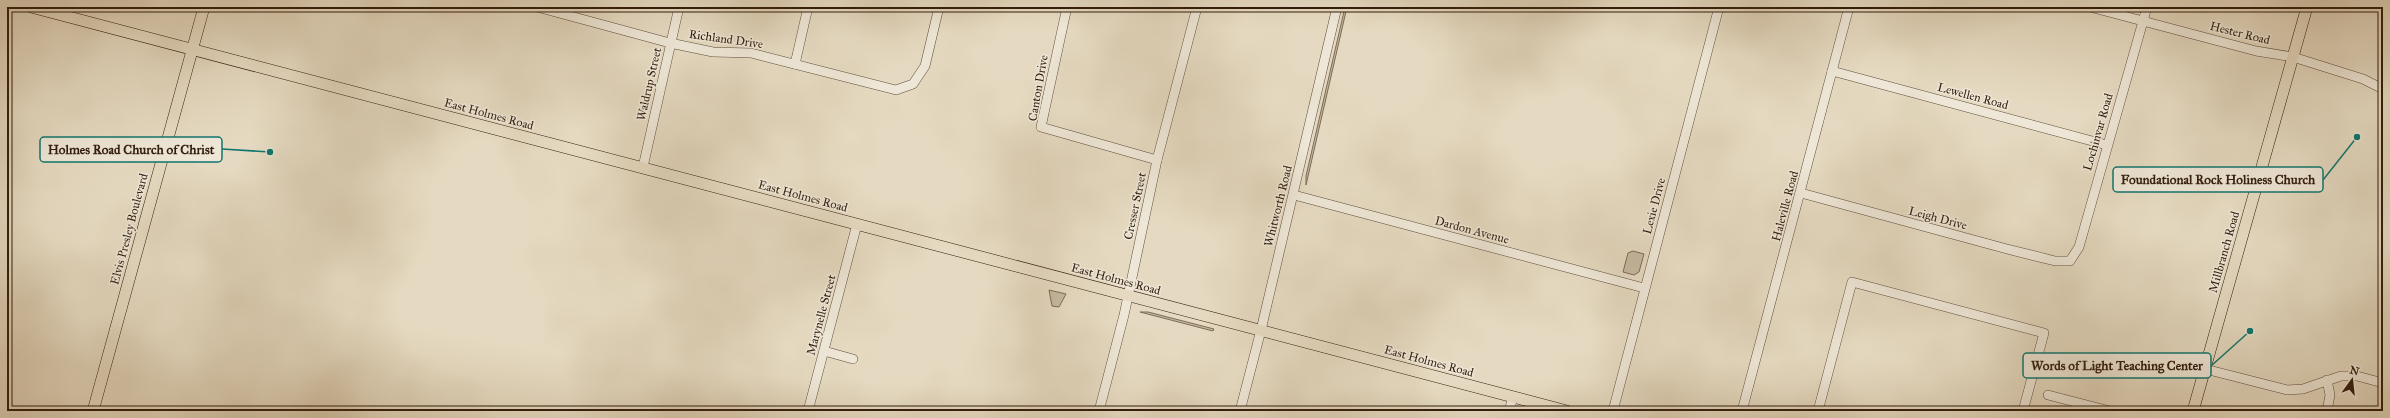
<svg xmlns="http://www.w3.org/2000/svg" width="2390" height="418" viewBox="0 0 2390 418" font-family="'IM FELL Great Primer',serif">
  <rect width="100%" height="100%" fill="#e5dac1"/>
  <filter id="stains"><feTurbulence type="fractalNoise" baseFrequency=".005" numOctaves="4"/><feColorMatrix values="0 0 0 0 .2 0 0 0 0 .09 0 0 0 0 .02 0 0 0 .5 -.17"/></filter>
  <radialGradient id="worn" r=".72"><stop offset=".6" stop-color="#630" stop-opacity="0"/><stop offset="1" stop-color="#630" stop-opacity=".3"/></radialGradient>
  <g fill="#c6baa2" stroke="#7c6b57">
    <polygon points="1345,7 1347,7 1306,185 1306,176"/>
    <polygon points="1633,251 1644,254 1639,272 1634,275 1623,272 1628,253"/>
    <polygon points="1049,290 1066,294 1059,307 1052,306"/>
    <polygon points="1140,312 1148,312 1214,329 1213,331"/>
  </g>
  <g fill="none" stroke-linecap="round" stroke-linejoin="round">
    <g stroke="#5e4c39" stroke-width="10">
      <g id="minor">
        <polyline points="537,7 670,43 713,52 751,53 896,90 913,84 925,66 939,7"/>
        <polyline points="1067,7 1041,127 1157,160"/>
        <polyline points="2090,7 2256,51 2293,57 2363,79 2383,89"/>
        <polyline points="795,64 808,7"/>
        <polyline points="1832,71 2107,145"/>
        <polyline points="643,167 679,7"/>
        <polyline points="1801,193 2007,249 2055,261 2070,261 2079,247 2147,7"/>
        <polyline points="1294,195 1644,288"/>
        <polyline points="824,351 853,359"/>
        <polyline points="2205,369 2287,390 2303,389 2341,376 2357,376 2383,383"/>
        <polyline points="2327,380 2330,395 2327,411"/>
        <polyline points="2048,395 2110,411"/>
        <polyline points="808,411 857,224"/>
        <polyline points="1099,411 1124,315 1157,160 1197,7"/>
        <polyline points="1240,411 1261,330 1337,7"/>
        <polyline points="1509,411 1513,397"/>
        <polyline points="1613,411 1719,7"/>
        <polyline points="1742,411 1849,7"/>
        <polyline points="1818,411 1852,282 2044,333 2023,411"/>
      </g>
    </g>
    <g stroke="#311c0c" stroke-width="12">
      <g id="major">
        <polyline points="31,7 1567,411"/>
        <polyline points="93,411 204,7"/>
        <polyline points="2193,411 2307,7"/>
      </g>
    </g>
    <use href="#minor" stroke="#eee7d7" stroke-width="9"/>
    <use href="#major" stroke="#e5dac1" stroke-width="11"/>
  </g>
  <g text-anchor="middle" stroke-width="3" stroke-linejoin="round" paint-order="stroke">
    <g font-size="12" fill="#311c0c" stroke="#eee7d7">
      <text transform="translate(2240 33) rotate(14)" y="4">Hester Road</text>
      <text transform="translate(726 39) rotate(8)" y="4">Richland Drive</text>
      <text transform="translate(649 84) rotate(-77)" y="4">Waldrup Street</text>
      <text transform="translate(1038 88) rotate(-80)" y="4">Canton Drive</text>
      <text transform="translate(1973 96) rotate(15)" y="4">Lewellen Road</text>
      <text transform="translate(489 114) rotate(15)" y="4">East Holmes Road</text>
      <text transform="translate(2098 132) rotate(-74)" y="4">Lochinvar Road</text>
      <text transform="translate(803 196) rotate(15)" y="4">East Holmes Road</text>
      <text transform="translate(1135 206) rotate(-78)" y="4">Cresser Street</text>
      <text transform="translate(1278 206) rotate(-76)" y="4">Whitworth Road</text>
      <text transform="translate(1654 206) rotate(-75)" y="4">Lexie Drive</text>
      <text transform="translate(1785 206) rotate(-75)" y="4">Haleville Road</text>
      <text transform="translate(1938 218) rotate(15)" y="4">Leigh Drive</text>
      <text transform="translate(129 229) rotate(-75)" y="4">Elvis Presley Boulevard</text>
      <text transform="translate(1472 230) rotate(15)" y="4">Dardon Avenue</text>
      <text transform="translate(2224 252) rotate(-74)" y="4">Millbranch Road</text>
      <text transform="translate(1116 279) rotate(15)" y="4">East Holmes Road</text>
      <text transform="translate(821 315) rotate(-75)" y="4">Marynelle Street</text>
      <text transform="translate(1429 361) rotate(15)" y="4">East Holmes Road</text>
    </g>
  </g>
  <path fill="none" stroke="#0f766e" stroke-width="1.5" d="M270 152L222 149M2357 137L2323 180M2250 331L2211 366"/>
  <g fill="#0f766e" stroke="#eee7d7" stroke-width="1.5">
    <circle cx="270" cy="152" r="4"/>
    <circle cx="2357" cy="137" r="4"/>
    <circle cx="2250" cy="331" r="4"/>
  </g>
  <g fill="#eee7d7" stroke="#0f766e" stroke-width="1.5">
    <rect x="40" y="137" width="182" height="25" rx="4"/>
    <rect x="2113" y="167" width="210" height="25" rx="4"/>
    <rect x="2023" y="353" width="188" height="25" rx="4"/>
  </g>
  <g font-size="13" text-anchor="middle" font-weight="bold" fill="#311c0c">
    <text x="131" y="154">Holmes Road Church of Christ</text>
    <text x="2218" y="184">Foundational Rock Holiness Church</text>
    <text x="2117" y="370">Words of Light Teaching Center</text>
  </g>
  <rect width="2390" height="418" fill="none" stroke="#e5dac1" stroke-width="24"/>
  <rect x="8" y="8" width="2374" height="402" fill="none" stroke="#311c0c" stroke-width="2"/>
  <rect x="12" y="12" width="2366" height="394" fill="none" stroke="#311c0c"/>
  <g transform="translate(2352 380) rotate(15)" stroke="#eee7d7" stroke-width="3" paint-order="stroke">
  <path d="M0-3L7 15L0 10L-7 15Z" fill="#311c0c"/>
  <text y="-6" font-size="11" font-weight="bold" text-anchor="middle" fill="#311c0c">N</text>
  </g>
  <rect width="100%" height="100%" filter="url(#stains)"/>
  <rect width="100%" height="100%" fill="url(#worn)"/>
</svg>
